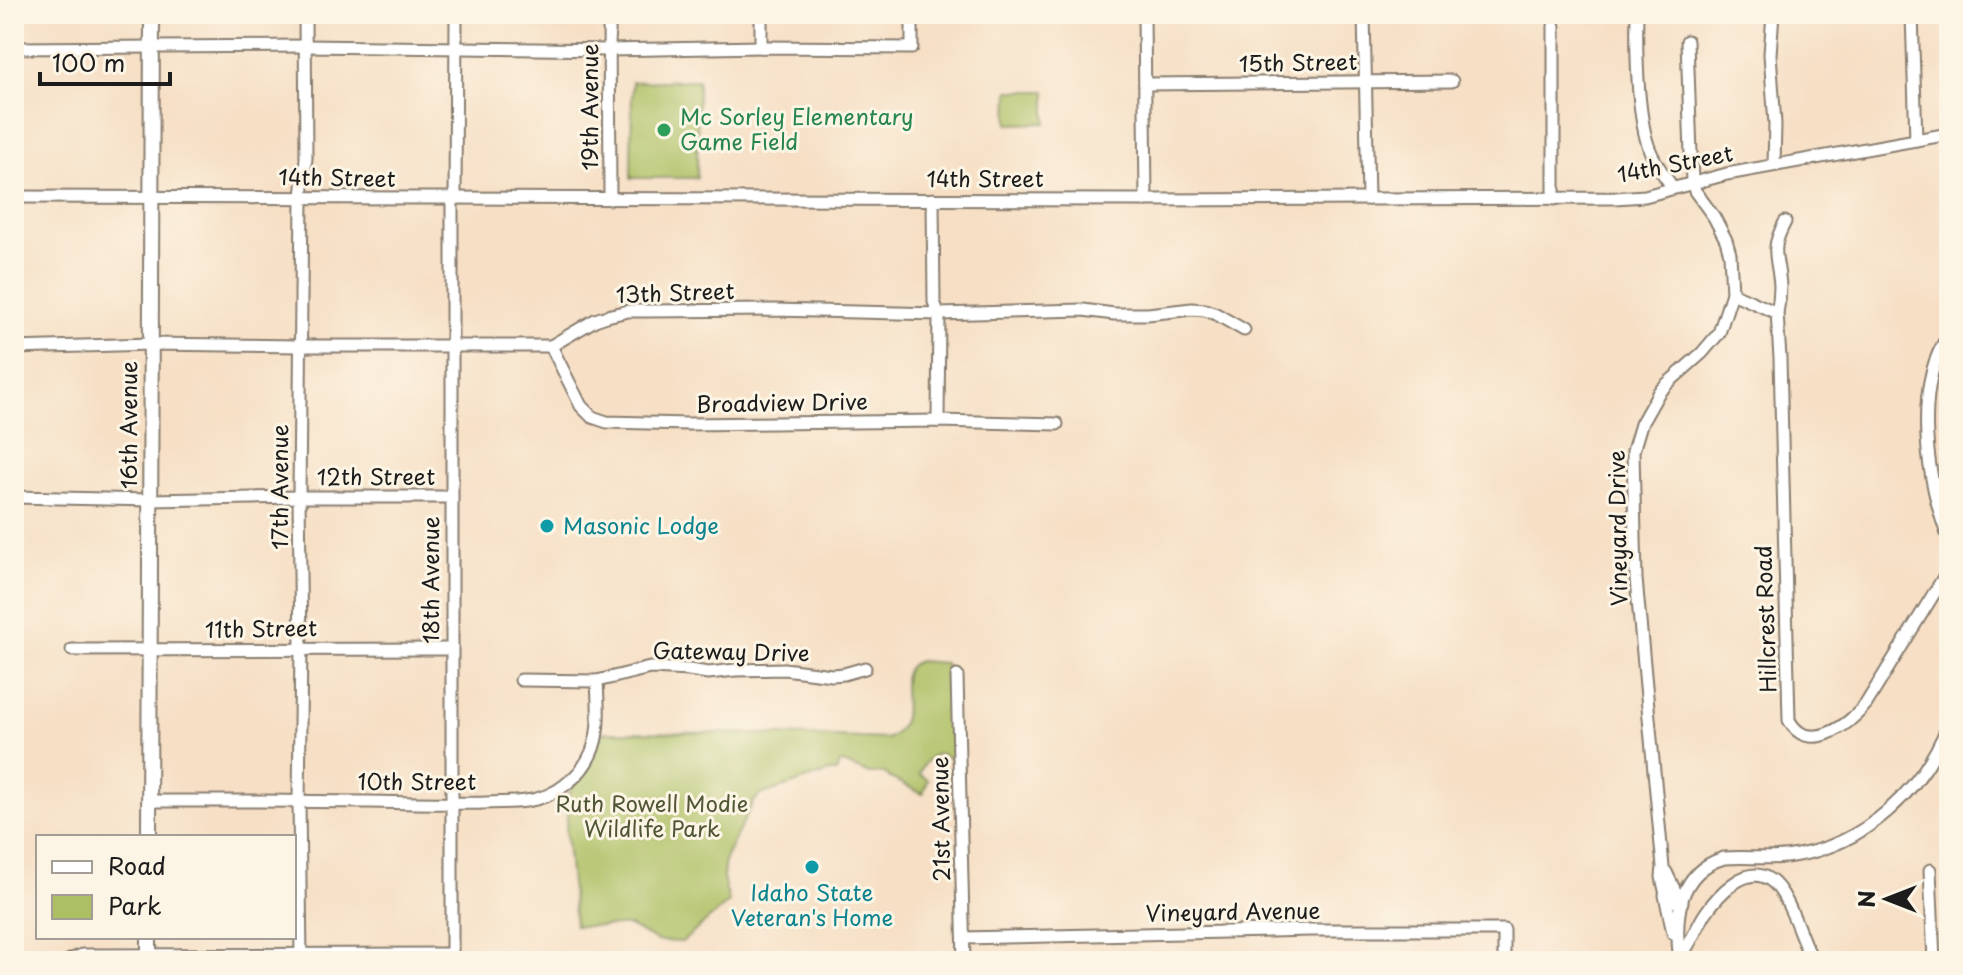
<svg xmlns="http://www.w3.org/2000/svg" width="1963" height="975" viewBox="0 0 1963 975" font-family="'Playpen Sans',sans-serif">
  <rect width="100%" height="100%" fill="#fcf5e5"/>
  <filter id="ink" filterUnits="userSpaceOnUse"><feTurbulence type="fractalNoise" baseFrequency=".0125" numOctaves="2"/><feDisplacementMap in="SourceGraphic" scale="16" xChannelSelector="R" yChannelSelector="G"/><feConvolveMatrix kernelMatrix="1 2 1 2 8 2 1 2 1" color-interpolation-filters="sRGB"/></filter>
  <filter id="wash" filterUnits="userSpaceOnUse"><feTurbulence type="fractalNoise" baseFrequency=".006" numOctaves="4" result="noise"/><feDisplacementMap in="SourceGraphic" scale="32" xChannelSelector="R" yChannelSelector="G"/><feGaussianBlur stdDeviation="1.8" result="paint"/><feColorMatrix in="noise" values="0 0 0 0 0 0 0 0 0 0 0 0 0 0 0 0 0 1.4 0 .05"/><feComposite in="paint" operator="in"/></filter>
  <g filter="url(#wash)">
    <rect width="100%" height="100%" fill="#f6dfc5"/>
    <g fill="#adbf63" stroke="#646e40" stroke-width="2">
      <polygon points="698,80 697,178 631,178 632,82"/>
      <polygon points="1009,91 1046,91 1046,123 1008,124"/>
      <path d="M919,661L945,663L951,677L954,761L940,753C928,757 924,762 919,774L928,780L923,794L890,778L885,773L870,774L843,763L839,764L836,772H829L760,795L753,802L725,859L723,878L729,902L682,942L657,941L629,926H575L566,831L569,793L603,732L726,733L887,739C925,720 885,671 919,661Z"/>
    </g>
  </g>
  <g filter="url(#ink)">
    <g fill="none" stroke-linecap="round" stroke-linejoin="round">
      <g stroke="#897e70" stroke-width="15">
        <g id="minor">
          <polyline points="609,14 610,199"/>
          <polyline points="761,14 761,47"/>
          <polyline points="1144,14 1146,200"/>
          <polyline points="1364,14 1368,199"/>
          <path d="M1637,14C1636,50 1637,111 1648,145C1653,161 1664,175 1673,188"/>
          <polyline points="1773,14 1770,54 1775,124 1774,165"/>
          <polyline points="1912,14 1916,140"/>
          <polyline points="1554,26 1554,199"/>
          <polyline points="14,48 305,46 609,50 761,47 912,48 912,14"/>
          <polyline points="1145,84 1452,81"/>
          <polyline points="14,197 1146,200 1615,198 1645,196 1727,174 1949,134"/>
          <polyline points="455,199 456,14"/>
          <polyline points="933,199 934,302 939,314 938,421"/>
          <path d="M1732,293L1777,313L1780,358L1789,720C1807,755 1849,726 1866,704L1949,569"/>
          <path d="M1777,313C1779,304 1780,295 1780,286C1778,255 1769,252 1785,222"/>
          <path d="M1949,335C1912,386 1927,484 1949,539"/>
          <polyline points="551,346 581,406 592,417 607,422 688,424 938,421 1057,424"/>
          <polyline points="14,348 151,344 300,346 551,346 595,320 607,316 628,311 648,311 774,310 939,314 1083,310 1114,314 1148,314 1192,309 1205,310 1216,314 1244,330"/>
          <polyline points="14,497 151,500 299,497 451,497"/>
          <polyline points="72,650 451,649"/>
          <polyline points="957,676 964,961"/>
          <polyline points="521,680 597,681 650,668 689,670 708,673 736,670 784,669 832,675 844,674 865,668"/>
          <path d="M150,801C223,801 295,801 368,802C407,803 445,804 484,803C498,802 513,803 526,801C541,799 554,794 565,785C603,757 599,722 597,681"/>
          <polyline points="1930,870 1934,961"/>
          <polyline points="1666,872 1676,893 1683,896"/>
          <polyline points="1665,895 1673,933"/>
          <polyline points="1682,902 1671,901 1667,899 1662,877 1663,867 1636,579 1633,451 1641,424 1659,392 1668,383 1702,353 1719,333 1732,293 1730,254 1726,240 1714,217 1695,191 1692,182 1687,41"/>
          <polyline points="964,938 1310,930 1504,930 1504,961"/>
          <path d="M1680,957C1691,944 1696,928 1705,914C1717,896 1746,863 1770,880C1785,889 1798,928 1805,945L1810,954L1818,961"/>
          <polyline points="68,961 82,955 94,955 452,954"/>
          <polyline points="301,961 299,801 301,649 299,497 302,197 306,158 305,14"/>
          <polyline points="452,961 452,199"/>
          <path d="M1680,961C1674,919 1677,872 1724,858C1747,856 1770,860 1792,856C1864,846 1923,790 1949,723"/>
        </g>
      </g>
      <g stroke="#897e70" stroke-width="18">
        <g id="major">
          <polyline points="149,837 152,14"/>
          <polyline points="149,961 149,937"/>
        </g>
      </g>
      <use href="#minor" stroke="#fff" stroke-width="11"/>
      <use href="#major" stroke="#fff" stroke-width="14"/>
    </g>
  </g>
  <circle fill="#2e9e5b" stroke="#fcf5e5" stroke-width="3" cx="664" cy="130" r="8"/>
  <g fill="#0f9aa8" stroke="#fcf5e5" stroke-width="3">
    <circle cx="547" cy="526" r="8"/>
    <circle cx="812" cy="867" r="8"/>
  </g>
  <g text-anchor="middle" stroke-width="6" stroke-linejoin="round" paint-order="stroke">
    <g font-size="22" fill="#1c1c1c" stroke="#fcf5e5">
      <text transform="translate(1298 63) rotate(-1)" y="8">15th Street</text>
      <text transform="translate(590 107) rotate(-90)" y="8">19th Avenue</text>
      <text transform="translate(1675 164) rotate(-11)" y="8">14th Street</text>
      <text transform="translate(337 178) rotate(1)" y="8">14th Street</text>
      <text x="985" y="187">14th Street</text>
      <text transform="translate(675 293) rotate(-2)" y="8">13th Street</text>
      <text transform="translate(782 403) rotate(-1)" y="8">Broadview Drive</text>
      <text transform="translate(129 425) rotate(-90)" y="8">16th Avenue</text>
      <text x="376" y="485">12th Street</text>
      <text transform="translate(280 487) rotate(-90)" y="8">17th Avenue</text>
      <text transform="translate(1618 528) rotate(-91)" y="8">Vineyard Drive</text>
      <text transform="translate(431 580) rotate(-90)" y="8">18th Avenue</text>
      <text transform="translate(1766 619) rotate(-92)" y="8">Hillcrest Road</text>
      <text transform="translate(261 629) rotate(-1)" y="8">11th Street</text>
      <text transform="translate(731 652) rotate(1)" y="8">Gateway Drive</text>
      <text x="417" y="790">10th Street</text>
      <text transform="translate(941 819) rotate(-91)" y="8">21st Avenue</text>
      <text transform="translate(1233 912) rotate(-1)" y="8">Vineyard Avenue</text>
    </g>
    <g font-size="22" fill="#27864d" stroke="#fcf5e5" text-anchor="start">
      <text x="680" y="125">Mc Sorley Elementary<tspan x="680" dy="25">Game Field</tspan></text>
    </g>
    <g font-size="22" fill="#0d838f" stroke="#fcf5e5" text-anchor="start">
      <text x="563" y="534">Masonic Lodge</text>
      <text x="812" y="901" text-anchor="middle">Idaho State<tspan x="812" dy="25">Veteran's Home</tspan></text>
    </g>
    <g font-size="22" fill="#4f5535" stroke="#fcf5e5">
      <text x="652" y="812">Ruth Rowell Modie<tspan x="652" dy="25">Wildlife Park</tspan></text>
    </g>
  </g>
  <rect width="1963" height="975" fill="none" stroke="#fcf5e5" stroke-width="48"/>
  <rect x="36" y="835" width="260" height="104" fill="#fcf5e5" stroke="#a29e95" stroke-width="2"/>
  <rect x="52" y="861" width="40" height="12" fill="#ffffff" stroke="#a29e95" stroke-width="2"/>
  <text x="108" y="875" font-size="24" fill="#1c1c1c">Road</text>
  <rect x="52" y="895" width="40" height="24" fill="#adbf63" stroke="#a29e95" stroke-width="2"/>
  <text x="108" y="915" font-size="24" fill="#1c1c1c">Park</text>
  <g transform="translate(1887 899) rotate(270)" stroke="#fcf5e5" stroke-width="6" paint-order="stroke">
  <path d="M0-6L14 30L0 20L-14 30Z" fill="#1c1c1c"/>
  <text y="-12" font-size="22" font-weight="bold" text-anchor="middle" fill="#1c1c1c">N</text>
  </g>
  <path d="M40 72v12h130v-12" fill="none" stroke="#1c1c1c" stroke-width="4"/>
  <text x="52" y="72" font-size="24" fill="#1c1c1c" stroke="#fcf5e5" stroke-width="6" paint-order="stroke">100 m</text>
</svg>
